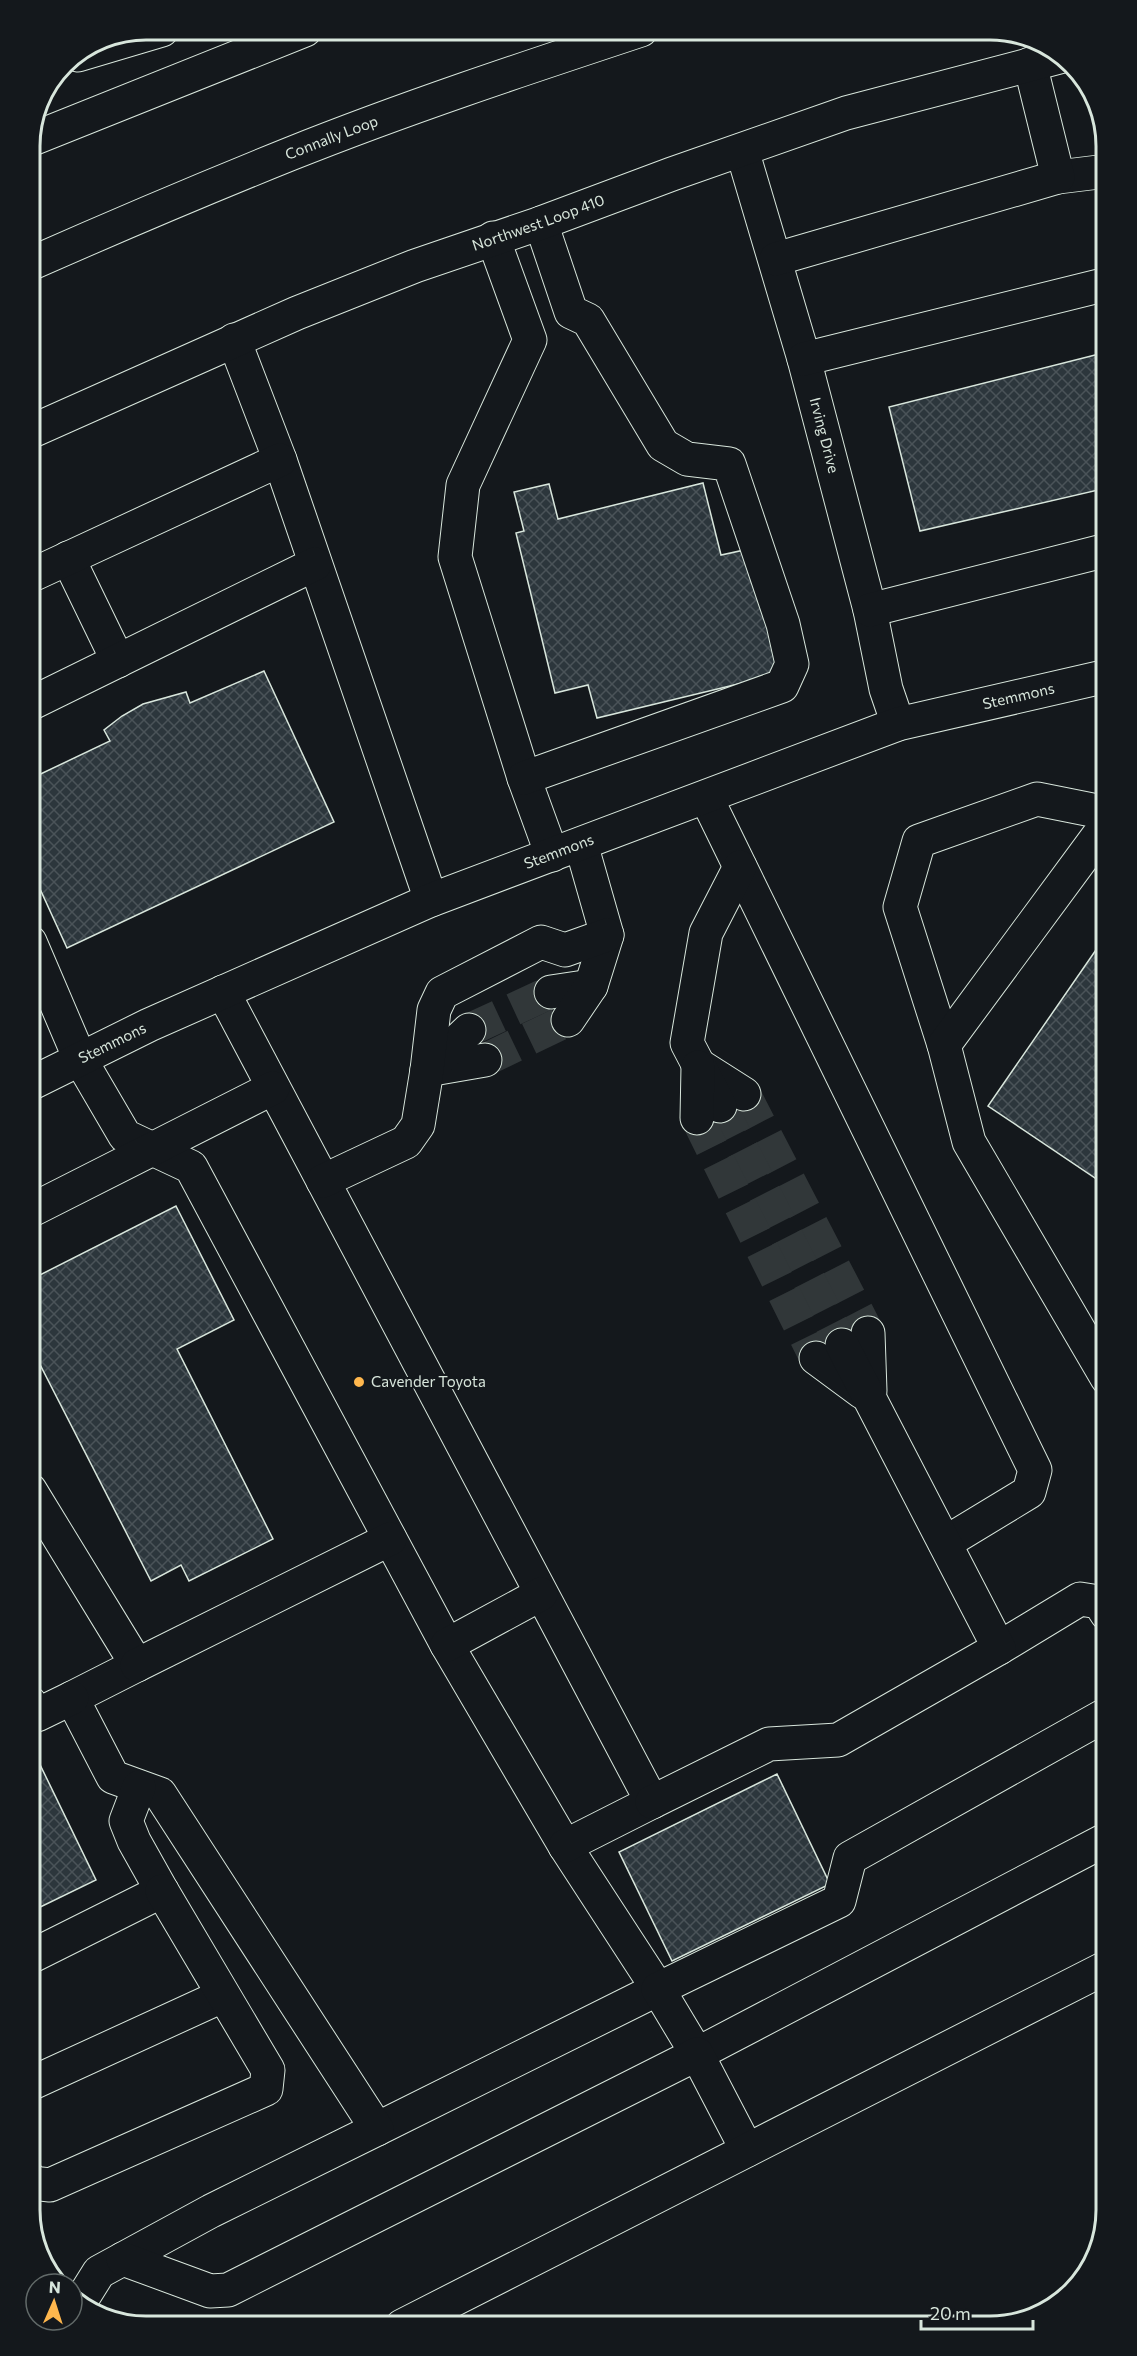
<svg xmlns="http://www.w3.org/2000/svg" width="1137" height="2356" viewBox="0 0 1137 2356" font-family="Commissioner,sans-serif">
  <defs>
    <pattern id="building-cross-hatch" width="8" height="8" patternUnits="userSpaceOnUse" patternTransform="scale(1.5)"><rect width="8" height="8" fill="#2c363c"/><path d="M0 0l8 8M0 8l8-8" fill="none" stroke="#4a5358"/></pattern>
  </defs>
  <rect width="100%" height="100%" fill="#14181c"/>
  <g fill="url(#building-cross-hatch)" stroke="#d8e6dc" stroke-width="1.5">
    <polygon points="1107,352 1107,488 920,531 889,407"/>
    <polygon points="703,483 721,555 749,549 780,674 597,718 588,685 555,693 516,533 524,531 514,492 549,484 558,519"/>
    <polygon points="264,671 334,822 67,948 30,867 30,779 110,741 104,730 122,716 143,704 186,692 190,703"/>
    <polygon points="1107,934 1107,1186 988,1106"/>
    <polygon points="176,1206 234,1320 177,1349 273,1539 189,1581 181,1565 151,1581 30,1345 30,1280"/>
    <polygon points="30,1744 96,1880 30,1912"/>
    <polygon points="777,1774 830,1884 672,1961 619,1852"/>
  </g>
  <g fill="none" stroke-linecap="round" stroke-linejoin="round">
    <g stroke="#313739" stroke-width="33" stroke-dasharray="33 16" stroke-linecap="butt">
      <polyline points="469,1030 551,992"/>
      <polyline points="485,1060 568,1020"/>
      <polyline points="744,1094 868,1333"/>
      <polyline points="720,1106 842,1345"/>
      <polyline points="697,1118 816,1358"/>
    </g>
    <g stroke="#d8e6dc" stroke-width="35">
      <g id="minor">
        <path id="s1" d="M742,150L804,359L870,610L886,689L898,724"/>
        <polyline points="1058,177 1107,171"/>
        <polyline points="493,238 530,340 463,485 455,557 524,778 552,855"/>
        <polyline points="776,259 1058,177 1030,64"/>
        <polyline points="234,340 280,460 431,900"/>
        <polyline points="804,359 1107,284"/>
        <polyline points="68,558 118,661"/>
        <polyline points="30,576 280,460"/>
        <polyline points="870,610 1107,550"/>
        <polyline points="30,704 315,564"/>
        <polyline points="524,778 782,686 792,664 783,624 729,464 687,459 663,445 588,320 571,312 541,223"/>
        <polyline points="706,797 1035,1470 1029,1492 945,1543"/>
        <polyline points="30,942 80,1059 125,1136 191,1167 447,1645 565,1846 658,1989 377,2129"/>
        <polyline points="223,992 652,1802 565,1846"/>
        <polyline points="551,992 591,986"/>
        <polyline points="568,1020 591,986 607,935 581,844"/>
        <polyline points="944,1045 900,907 919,841 1037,799 1107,813"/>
        <polyline points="700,1066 744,1094"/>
        <polyline points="427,1070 485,1060"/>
        <polyline points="427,1070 469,1030"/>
        <path id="s2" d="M30,1084L149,1025L431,900L898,724L1107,676"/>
        <polyline points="720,1106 687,1043 706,933 740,867"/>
        <polyline points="697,1118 698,1067"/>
        <polyline points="323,1181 406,1142 418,1125 427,1070 434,1010 442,993 541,942 565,950 607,935"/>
        <polyline points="30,1211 273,1088"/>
        <polyline points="868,1333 870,1391"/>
        <polyline points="816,1358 862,1392"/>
        <polyline points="1107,1378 969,1142 944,1045 1107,824"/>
        <polyline points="30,1490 137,1665 72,1698 113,1777 160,1794 377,2129 211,2211 99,2272 79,2304"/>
        <polyline points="447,1645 541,1594"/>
        <polyline points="999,1648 1080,1599 1099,1602 1107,1614"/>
        <polyline points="137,1665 390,1539"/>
        <polyline points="30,1703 37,1715 72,1698"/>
        <polyline points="652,1802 769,1744 838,1740 999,1648 842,1345"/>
        <polyline points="1107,1839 697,2054 658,1989 839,1901 850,1858 1107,1714"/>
        <polyline points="30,1957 162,1891 134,1841 126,1821 139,1787"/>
        <polyline points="30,2084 222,1996"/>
        <polyline points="30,2179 32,2183 50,2185 266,2089 268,2070 162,1891"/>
        <polyline points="123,2259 210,2291 228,2290 697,2054 747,2150"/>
        <polyline points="402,2326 1107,1967"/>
      </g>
    </g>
    <g stroke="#d8e6dc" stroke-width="35">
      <g id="major">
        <path id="s3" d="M30,432L297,313L415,266L541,223L672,174L846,113L1063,56"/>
      </g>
    </g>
    <g stroke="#d8e6dc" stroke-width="35">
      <g id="highway">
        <polyline points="78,55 162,30"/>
        <polyline points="30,140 305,30"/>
        <path id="s4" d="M30,264C116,226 203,189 290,154C405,108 523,69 641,30"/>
      </g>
    </g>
    <use href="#minor" stroke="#14181c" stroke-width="33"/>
    <use href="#major" stroke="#14181c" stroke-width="33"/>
    <use href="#highway" stroke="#14181c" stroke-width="33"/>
  </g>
  <circle fill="#ffb74d" stroke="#14181c" stroke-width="2" cx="359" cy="1382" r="6"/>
  <g text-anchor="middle" stroke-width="4.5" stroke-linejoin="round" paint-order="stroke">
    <g font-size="15" fill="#d8e6dc" stroke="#14181c">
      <text dy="5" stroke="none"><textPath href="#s4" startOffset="327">Connally Loop</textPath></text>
      <text dy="5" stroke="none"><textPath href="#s3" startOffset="550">Northwest Loop 410</textPath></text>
      <text dy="5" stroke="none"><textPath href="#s1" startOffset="297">Irving Drive</textPath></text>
      <text dy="5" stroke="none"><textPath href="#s2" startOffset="1064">Stemmons</textPath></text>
      <text dy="5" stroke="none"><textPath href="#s2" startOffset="578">Stemmons</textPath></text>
      <text dy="5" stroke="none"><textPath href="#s2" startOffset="92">Stemmons</textPath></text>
    </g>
    <g font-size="15" fill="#d8e6dc" stroke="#14181c" text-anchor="start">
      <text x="371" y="1387">Cavender Toyota</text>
    </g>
  </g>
  <path d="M0 0H1137V2356H0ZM146 40H990A106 106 0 0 1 1096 146V2210A106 106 0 0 1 990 2316H146A106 106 0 0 1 40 2210V146A106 106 0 0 1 146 40Z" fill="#14181c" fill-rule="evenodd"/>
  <path fill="none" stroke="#d8e6dc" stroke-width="3" d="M146 40H990A106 106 0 0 1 1096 146V2210A106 106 0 0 1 990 2316H146A106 106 0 0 1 40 2210V146A106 106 0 0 1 146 40Z"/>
  <g transform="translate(54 2302) rotate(3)"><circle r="28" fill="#14181c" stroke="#626a69" stroke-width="1.5"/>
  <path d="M0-4.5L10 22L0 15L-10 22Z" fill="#ffb74d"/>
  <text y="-9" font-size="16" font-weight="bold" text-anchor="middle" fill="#d8e6dc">N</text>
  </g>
  <path d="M921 2320v9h112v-9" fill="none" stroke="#d8e6dc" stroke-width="3"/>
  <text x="930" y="2320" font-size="18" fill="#d8e6dc" stroke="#14181c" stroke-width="4.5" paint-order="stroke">20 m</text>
</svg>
